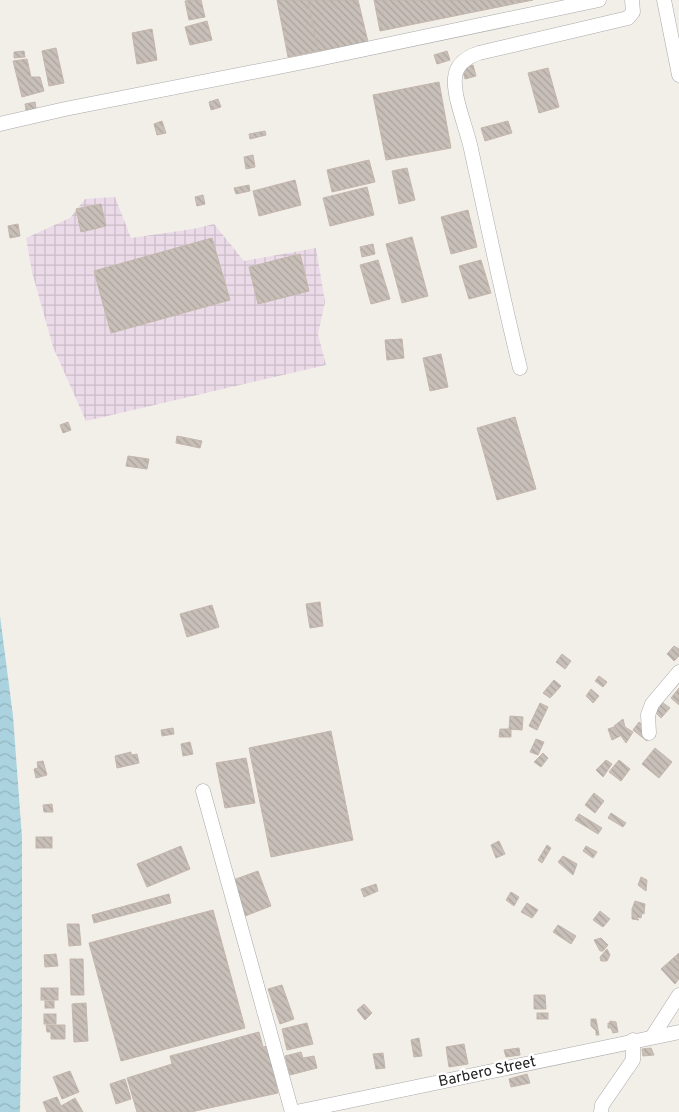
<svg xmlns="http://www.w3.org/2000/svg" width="679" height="1112" viewBox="0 0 679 1112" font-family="Overpass,sans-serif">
  <defs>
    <pattern id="industrial-grid" width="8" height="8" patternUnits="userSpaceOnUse" patternTransform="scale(1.25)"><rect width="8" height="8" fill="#ebdbe8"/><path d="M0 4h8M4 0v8" fill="none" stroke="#c9bcc7"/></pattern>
    <pattern id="water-waves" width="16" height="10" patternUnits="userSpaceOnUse" patternTransform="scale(1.25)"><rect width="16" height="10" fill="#aad3df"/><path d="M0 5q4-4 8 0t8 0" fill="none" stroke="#92b5bf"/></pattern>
    <pattern id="building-back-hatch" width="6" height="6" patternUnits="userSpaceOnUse" patternTransform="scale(1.25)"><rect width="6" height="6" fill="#c7bfb8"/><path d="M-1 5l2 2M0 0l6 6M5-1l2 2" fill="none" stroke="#aba49e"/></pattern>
  </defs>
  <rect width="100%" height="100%" fill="#f2efe9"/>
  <polygon fill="url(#industrial-grid)" points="115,197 131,238 193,229 214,224 244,261 316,248 325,302 318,334 326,365 86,421 53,347 32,272 26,238 70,218 85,199"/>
  <polygon fill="url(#water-waves)" points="0,616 13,716 22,838 22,1011 20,1112 0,1112"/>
  <g fill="url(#building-back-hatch)" stroke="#c4b6ab">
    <polygon points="191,0 201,0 205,17 189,20 185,1"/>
    <polygon points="277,0 308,0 318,51 288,57"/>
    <polygon points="308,0 358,0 368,42 318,51"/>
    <polygon points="374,0 533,0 380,31"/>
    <polygon points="207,21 212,40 190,45 185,27"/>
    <polygon points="152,29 157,60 137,64 132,33"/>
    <polygon points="56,48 64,83 49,86 42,51"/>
    <polygon points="24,51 25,57 14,58 14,52"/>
    <polygon points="447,51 450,60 437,64 434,55"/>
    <polygon points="27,59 31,77 40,77 44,91 22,97 13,61"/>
    <polygon points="473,65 476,76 465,79 462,68"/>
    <polygon points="548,68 559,107 539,113 528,73"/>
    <polygon points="439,82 451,148 386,160 373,95"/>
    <polygon points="218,99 221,107 211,110 209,102"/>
    <polygon points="35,102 37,113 27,115 25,104"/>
    <polygon points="162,121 166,133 157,135 154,124"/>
    <polygon points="508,121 512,133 485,141 481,128"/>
    <polygon points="265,131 266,135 250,139 249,134"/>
    <polygon points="253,155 255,167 246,169 244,157"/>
    <polygon points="369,160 375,182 332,192 327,170"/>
    <polygon points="407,168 415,200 399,204 392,171"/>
    <polygon points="295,180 301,205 259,216 253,191"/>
    <polygon points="249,185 250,191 236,194 234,188"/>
    <polygon points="367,187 374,215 330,226 323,198"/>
    <polygon points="203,195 205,204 197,206 195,197"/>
    <polygon points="101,204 106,226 81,232 76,209"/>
    <polygon points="468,210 477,247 451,254 441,217"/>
    <polygon points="18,224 20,236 10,238 8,226"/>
    <polygon points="412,237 428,296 402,303 386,244"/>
    <polygon points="212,238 230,300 111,333 94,271"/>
    <polygon points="373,244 375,254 362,257 360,247"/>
    <polygon points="300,254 309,291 258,304 249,267"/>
    <polygon points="378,260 390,299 371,304 360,265"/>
    <polygon points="481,260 491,293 469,299 459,266"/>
    <polygon points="402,339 404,358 387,360 385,340"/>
    <polygon points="441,354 448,387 430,391 423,358"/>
    <polygon points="515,417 536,489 497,500 477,428"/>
    <polygon points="68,422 71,430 63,433 60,425"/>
    <polygon points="177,436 202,441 200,448 176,443"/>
    <polygon points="128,456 149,459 147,469 126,466"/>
    <polygon points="320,602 323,626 310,628 306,604"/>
    <polygon points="212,605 219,627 187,637 180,614"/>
    <polygon points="674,646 679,649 679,656 674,661 667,654"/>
    <polygon points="562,654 571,661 565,669 556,662"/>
    <polygon points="599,676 607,682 603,687 595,681"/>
    <polygon points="554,680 561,686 550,698 543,693"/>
    <polygon points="679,688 679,705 671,698"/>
    <polygon points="591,689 599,696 593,703 586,696"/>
    <polygon points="659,700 670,708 661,718 652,709"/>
    <polygon points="540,703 548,707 537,730 529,726"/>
    <polygon points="510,716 523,717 522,730 509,729"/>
    <polygon points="623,719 625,727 633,732 626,743 614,726"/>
    <polygon points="639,722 648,729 647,741 633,730"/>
    <polygon points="614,727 620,736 612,740 608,729"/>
    <polygon points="173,728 174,734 162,736 161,730"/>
    <polygon points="500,729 511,729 511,737 499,737"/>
    <polygon points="331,731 353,840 271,857 249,748"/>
    <polygon points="536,739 544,742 538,755 530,752"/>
    <polygon points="190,742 193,754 183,756 181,744"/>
    <polygon points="655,748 672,762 659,778 642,764"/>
    <polygon points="131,752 131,755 137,754 139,763 117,768 115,756"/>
    <polygon points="543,753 548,758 541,767 534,762"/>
    <polygon points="246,758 255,803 225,808 216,763"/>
    <polygon points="606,760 612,764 603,777 596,770"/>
    <polygon points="619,760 630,769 621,781 609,772"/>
    <polygon points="43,761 47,775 36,778 34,769 38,768 37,762"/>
    <polygon points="594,793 604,801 595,813 585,805"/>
    <polygon points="52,804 53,812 44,812 43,805"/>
    <polygon points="611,813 626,823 623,827 608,818"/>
    <polygon points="579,814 602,828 598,834 575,820"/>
    <rect x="36" y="837" width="16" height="11"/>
    <polygon points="499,841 505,854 496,858 491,845"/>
    <polygon points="547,845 551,848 542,863 538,860"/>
    <polygon points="181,846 190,869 147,887 137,864"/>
    <polygon points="586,846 597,852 593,858 583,851"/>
    <polygon points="563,856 577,864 573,875 558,862"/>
    <polygon points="258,871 271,906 245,916 233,880"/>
    <polygon points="641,877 647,880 646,891 638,885"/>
    <polygon points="376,884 378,891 364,897 361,889"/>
    <polygon points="511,892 519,897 514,906 506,900"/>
    <polygon points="169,894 171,903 94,923 92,915"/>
    <polygon points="635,901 645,904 644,914 642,913 641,918 636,917 639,920 632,919 632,909"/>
    <polygon points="527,903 538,910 532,918 521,912"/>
    <polygon points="213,910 245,1028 121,1061 89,943"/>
    <polygon points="600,911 610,919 603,927 593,920"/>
    <polygon points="67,924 79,924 81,945 69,946"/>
    <polygon points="558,925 576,936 571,944 553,932"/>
    <polygon points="601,938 608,945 603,951 600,951 594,940"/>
    <polygon points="607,949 610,955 607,961 601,961 600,957"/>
    <polygon points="679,953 679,979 675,984 661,969"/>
    <polygon points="56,954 58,966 45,967 44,955"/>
    <polygon points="70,959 83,959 84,995 71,995"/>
    <polygon points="282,985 294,1019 280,1024 268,989"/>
    <rect x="41" y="988" width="17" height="12"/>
    <polygon points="534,995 545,995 546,1009 534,1009"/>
    <rect x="45" y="1001" width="9" height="7"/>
    <polygon points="86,1003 88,1041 74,1042 72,1004"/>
    <polygon points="364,1004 372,1013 365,1020 357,1010"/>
    <rect x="537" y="1013" width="11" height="6"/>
    <rect x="44" y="1014" width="12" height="10"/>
    <polygon points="591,1019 596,1019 599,1035 596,1035 596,1031 591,1026"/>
    <polygon points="610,1021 616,1022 618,1032 613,1033 611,1028 608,1028 608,1023 610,1023"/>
    <polygon points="307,1023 313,1044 287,1050 282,1029"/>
    <polygon points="46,1025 65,1025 65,1039 51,1039 51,1032 47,1032"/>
    <polygon points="259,1032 263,1047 268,1046 278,1093 191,1112 137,1112 127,1078 172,1064 170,1056"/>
    <polygon points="419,1038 422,1056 414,1057 411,1040"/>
    <polygon points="464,1044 468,1064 449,1067 446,1047"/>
    <polygon points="519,1048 520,1055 506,1057 504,1050"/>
    <polygon points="651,1048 654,1055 643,1056 642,1049"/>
    <polygon points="301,1052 303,1058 314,1056 317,1068 290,1075 285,1056"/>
    <polygon points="383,1053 385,1068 376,1069 373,1054"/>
    <polygon points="70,1071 79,1092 62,1099 53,1077"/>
    <polygon points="527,1074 530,1083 511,1087 509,1079"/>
    <polygon points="125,1079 131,1099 116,1104 110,1084"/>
    <polygon points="57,1097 61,1106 75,1098 83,1112 47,1112 43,1102"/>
  </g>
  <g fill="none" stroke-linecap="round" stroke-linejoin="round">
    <g stroke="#a9a9a9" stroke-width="15">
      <g id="minor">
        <polyline points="664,0 679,75"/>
        <polyline points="0,124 65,109 309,61 599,0"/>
        <path d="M520,368C502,295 487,222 471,149C467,129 453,97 455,78C456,64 467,57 479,53L628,18L633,12L632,0"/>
        <polyline points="649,733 648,715 652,704 679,672"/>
        <polyline points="203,791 292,1112"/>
        <polyline points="652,1037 679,995"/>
        <polyline points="296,1112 679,1032"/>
        <polyline points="601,1112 602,1105 633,1060 633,1040"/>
      </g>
    </g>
    <use href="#minor" stroke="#fff" stroke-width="14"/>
  </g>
  <g text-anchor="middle" stroke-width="5" stroke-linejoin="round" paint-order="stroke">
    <g font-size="15" fill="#222" stroke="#fff">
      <text transform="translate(487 1071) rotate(-12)" y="5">Barbero Street</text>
    </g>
  </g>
</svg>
